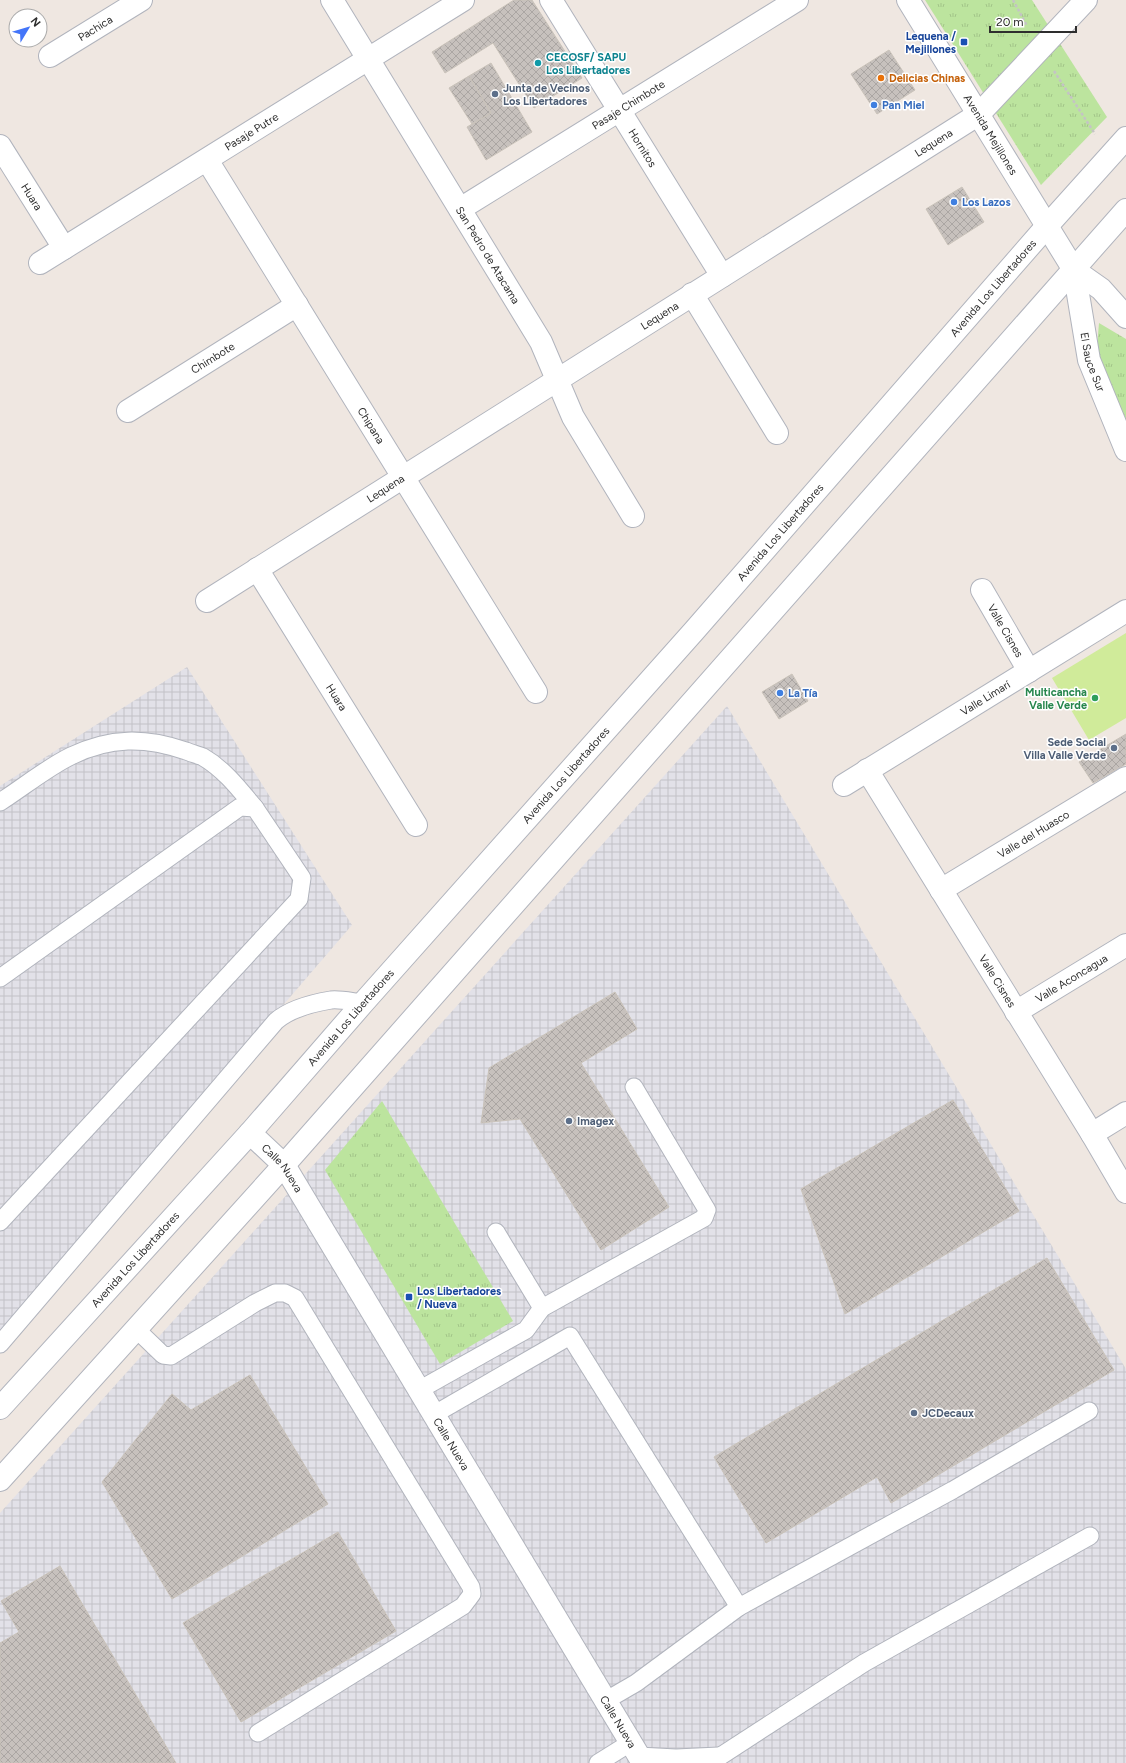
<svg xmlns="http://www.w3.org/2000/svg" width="1126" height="1763" viewBox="0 0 1126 1763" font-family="Figtree,sans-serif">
  <defs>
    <pattern id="industrial-grid" width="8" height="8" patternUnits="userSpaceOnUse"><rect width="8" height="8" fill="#e2e1e8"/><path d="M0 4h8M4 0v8" fill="none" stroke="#c2c1c7"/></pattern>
    <pattern id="grass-tufts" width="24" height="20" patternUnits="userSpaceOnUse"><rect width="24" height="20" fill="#bce49e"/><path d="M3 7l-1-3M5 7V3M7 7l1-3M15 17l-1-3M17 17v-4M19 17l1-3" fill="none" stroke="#a2c488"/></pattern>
    <pattern id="building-cross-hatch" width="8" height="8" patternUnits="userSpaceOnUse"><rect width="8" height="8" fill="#c7c1bd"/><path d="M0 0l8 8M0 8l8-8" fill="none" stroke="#aba6a3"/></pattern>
  </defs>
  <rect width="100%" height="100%" fill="#efe7e1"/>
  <g fill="url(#industrial-grid)">
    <polygon points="187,667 352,925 0,1335 0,786"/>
    <polygon points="727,706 1126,1369 1126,1763 0,1763 0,1513"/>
  </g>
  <g fill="url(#grass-tufts)">
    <polygon points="925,0 1032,0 1107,117 1041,185"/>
    <polygon points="1099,323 1126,339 1126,431 1096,359"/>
    <polygon points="382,1101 513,1321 440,1364 325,1170"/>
  </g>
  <polygon fill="#d0eb9a" points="1126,633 1126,718 1089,740 1052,678"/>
  <g fill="url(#building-cross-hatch)" stroke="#cac3ba">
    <polygon points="514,0 532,0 582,78 534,108 493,43 445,73 432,52"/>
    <polygon points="889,50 915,90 877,114 851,74"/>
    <polygon points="491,63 532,132 486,160 467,127 491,113 469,76"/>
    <polygon points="469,76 491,113 472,124 449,88"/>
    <polygon points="962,187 984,222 948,245 926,209"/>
    <polygon points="792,674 808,701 779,719 762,692"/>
    <polygon points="1126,734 1126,764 1093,783 1079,762"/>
    <polygon points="615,992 637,1029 581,1063 669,1207 601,1250 520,1119 481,1123 489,1068"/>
    <polygon points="953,1100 1019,1211 845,1314 801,1189"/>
    <polygon points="1047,1258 1114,1370 891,1503 877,1477 766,1543 714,1457"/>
    <polygon points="250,1375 328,1504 172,1599 102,1482 172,1394 191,1410"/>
    <polygon points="338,1532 396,1631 241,1722 183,1623"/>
    <polygon points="60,1566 176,1763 0,1763 0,1643 19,1632 1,1601"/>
  </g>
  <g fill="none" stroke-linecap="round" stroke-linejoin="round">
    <g stroke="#b1b4bd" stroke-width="19">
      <g id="lane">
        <path d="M0,802C22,788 48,767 71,756C110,737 145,737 186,751C191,753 198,755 203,757C224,769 240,790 255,808"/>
        <polyline points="0,978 240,807 255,808 302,878 299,899 0,1222"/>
        <polyline points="496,1232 542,1308"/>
        <polyline points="136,1329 163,1355 171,1356 255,1303 275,1293 285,1293 295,1298 471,1587 472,1594 463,1606 258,1733"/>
        <path d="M0,1344L276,1021C290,1009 313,1003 331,1000C341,999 353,1002 363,1003"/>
        <polyline points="419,1390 526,1330 542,1308 704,1218 707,1210 634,1087"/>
        <polyline points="433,1415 570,1336 739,1607"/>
        <polyline points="605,1701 636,1683 739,1607 953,1490 1089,1411"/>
        <polyline points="638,1756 676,1758 719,1756"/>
        <polyline points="598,1763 630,1743"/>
        <polyline points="710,1763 864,1663 1090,1536"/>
      </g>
    </g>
    <g stroke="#b1b4bd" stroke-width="24">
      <g id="street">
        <path id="s1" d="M332,0L541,342L573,417L633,516"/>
        <path id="s2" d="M551,0L722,276"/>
        <path id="s3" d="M50,56L141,0"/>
        <path id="s4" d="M0,146L64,248"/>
        <path id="s5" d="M207,160L536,692"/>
        <path id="s6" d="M460,209L797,0"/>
        <path id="s7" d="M40,263L463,0"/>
        <polyline points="692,294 777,433"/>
        <path id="s8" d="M128,411L297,305"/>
        <path id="s9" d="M257,569L416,825"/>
        <path id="s10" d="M982,590L1029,671"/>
        <path id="s11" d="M207,601L979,114L1086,0"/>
        <path id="s12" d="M867,770L1092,1134L1126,1192"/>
        <path id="s13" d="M844,785L1126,611"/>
        <path id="s14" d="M941,890L1126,778"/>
        <path id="s15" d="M1016,1012L1126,945"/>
        <path id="s16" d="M250,1133L284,1165L643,1763"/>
        <polyline points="1092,1134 1126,1113"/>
      </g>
    </g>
    <g stroke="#b1b4bd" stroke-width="24">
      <g id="secondary">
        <path id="s17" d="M908,0L1074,270L1089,360L1126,450"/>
        <polyline points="1074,270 1101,289 1126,317"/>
        <path id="s18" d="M0,1408L250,1133L363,1003L694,631L1047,226L1126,138"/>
        <polyline points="0,1480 284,1165 1126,210"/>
      </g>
    </g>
    <g stroke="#c4c4c4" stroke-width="2.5" stroke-dasharray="3 2" stroke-linecap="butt">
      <polyline points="1013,0 1027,26"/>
      <polyline points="1054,71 1095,134"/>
    </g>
    <use href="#lane" stroke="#fff" stroke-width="17"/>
    <use href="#street" stroke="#fff" stroke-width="22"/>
    <use href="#secondary" stroke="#fff" stroke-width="22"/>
  </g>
  <g fill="#1a4fb4" stroke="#fff" stroke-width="1.5">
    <rect x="960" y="38" width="8" height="8" rx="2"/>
    <rect x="405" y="1293" width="8" height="8" rx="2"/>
  </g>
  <circle fill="#0f9aa8" stroke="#fff" stroke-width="1.5" cx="538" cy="63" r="4"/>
  <circle fill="#e8710a" stroke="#fff" stroke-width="1.5" cx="881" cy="78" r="4"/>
  <g fill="#5c6f8a" stroke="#fff" stroke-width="1.5">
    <circle cx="495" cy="94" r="4"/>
    <circle cx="1114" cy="748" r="4"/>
    <circle cx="569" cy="1121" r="4"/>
    <circle cx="914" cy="1413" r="4"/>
  </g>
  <g fill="#3f7fe0" stroke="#fff" stroke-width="1.5">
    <circle cx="874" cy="105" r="4"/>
    <circle cx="954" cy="202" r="4"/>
    <circle cx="780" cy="693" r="4"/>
  </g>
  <circle fill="#2e9e5b" stroke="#fff" stroke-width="1.5" cx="1095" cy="698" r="4"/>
  <g text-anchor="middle" stroke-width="3" stroke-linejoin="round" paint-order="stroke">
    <g font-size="11" fill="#2e2e2e" stroke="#fff">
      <text dy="4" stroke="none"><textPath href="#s3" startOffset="53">Pachica</textPath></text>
      <text dy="4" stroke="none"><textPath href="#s6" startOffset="198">Pasaje Chimbote</textPath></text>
      <text dy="4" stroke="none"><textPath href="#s7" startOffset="249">Pasaje Putre</textPath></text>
      <text dy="4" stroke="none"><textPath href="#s17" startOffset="158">Avenida Mejillones</textPath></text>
      <text dy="4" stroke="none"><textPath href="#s11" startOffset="859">Lequena</textPath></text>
      <text dy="4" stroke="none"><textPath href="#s2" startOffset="174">Hornitos</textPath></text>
      <text dy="4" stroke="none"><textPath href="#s4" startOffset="60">Huara</textPath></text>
      <text dy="4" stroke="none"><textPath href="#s1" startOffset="299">San Pedro de Atacama</textPath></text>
      <text dy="4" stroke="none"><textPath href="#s18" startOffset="1497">Avenida Los Libertadores</textPath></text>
      <text dy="4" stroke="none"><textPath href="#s11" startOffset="535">Lequena</textPath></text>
      <text dy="4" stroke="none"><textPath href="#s8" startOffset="100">Chimbote</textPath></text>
      <text dy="4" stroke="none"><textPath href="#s17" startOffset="411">El Sauce Sur</textPath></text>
      <text dy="4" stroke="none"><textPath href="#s5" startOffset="312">Chipana</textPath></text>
      <text dy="4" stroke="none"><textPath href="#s11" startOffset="211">Lequena</textPath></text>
      <text dy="4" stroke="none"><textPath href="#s18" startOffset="1173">Avenida Los Libertadores</textPath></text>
      <text dy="4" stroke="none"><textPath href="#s10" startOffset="47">Valle Cisnes</textPath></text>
      <text dy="4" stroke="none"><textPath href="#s9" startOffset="151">Huara</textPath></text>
      <text dy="4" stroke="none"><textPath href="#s13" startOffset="166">Valle Limarí</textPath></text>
      <text dy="4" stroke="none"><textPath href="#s18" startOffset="849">Avenida Los Libertadores</textPath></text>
      <text dy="4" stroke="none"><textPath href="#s14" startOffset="108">Valle del Huasco</textPath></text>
      <text dy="4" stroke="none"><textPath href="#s15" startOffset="65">Valle Aconcagua</textPath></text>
      <text dy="4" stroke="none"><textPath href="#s12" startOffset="248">Valle Cisnes</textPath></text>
      <text dy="4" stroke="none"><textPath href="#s18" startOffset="525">Avenida Los Libertadores</textPath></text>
      <text dy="4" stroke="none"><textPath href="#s16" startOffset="48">Calle Nueva</textPath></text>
      <text dy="4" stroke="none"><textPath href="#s18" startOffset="201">Avenida Los Libertadores</textPath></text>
      <text dy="4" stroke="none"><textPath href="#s16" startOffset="372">Calle Nueva</textPath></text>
      <text dy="4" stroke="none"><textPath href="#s16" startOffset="696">Calle Nueva</textPath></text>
    </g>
    <g font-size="11" font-weight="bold" fill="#164399" stroke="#fff" text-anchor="end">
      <text x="956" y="40">Lequena /<tspan x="956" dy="13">Mejillones</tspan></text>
      <text x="417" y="1295" text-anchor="start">Los Libertadores<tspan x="417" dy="13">/ Nueva</tspan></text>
    </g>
    <g font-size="11" font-weight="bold" fill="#0d838f" stroke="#fff" text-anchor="start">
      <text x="546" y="61">CECOSF/ SAPU<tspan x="546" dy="13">Los Libertadores</tspan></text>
    </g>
    <g font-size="11" font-weight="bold" fill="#c56008" stroke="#fff" text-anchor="start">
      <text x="889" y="82">Delicias Chinas</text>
    </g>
    <g font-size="11" font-weight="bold" fill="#4e5e75" stroke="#fff" text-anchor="start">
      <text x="503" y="92">Junta de Vecinos<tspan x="503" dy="13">Los Libertadores</tspan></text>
      <text x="1106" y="746" text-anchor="end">Sede Social<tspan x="1106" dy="13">Villa Valle Verde</tspan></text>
      <text x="577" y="1125">Imagex</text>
      <text x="922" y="1417">JCDecaux</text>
    </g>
    <g font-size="11" font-weight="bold" fill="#366cbe" stroke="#fff" text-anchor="start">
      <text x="882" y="109">Pan Miel</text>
      <text x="962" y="206">Los Lazos</text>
      <text x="788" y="697">La Tía</text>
    </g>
    <g font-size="11" font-weight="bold" fill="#27864d" stroke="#fff" text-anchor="end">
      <text x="1087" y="696">Multicancha<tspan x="1087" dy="13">Valle Verde</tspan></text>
    </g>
  </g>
  <g transform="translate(28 28) rotate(52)"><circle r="19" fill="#ffffff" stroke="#ababab"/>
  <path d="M0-3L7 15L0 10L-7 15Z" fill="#4375f9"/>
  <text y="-6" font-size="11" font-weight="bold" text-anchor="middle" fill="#2e2e2e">N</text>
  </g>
  <path d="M990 26v6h86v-6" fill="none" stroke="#2e2e2e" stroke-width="2"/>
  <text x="996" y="26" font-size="12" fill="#2e2e2e" stroke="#ffffff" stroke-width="3" paint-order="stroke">20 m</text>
</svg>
